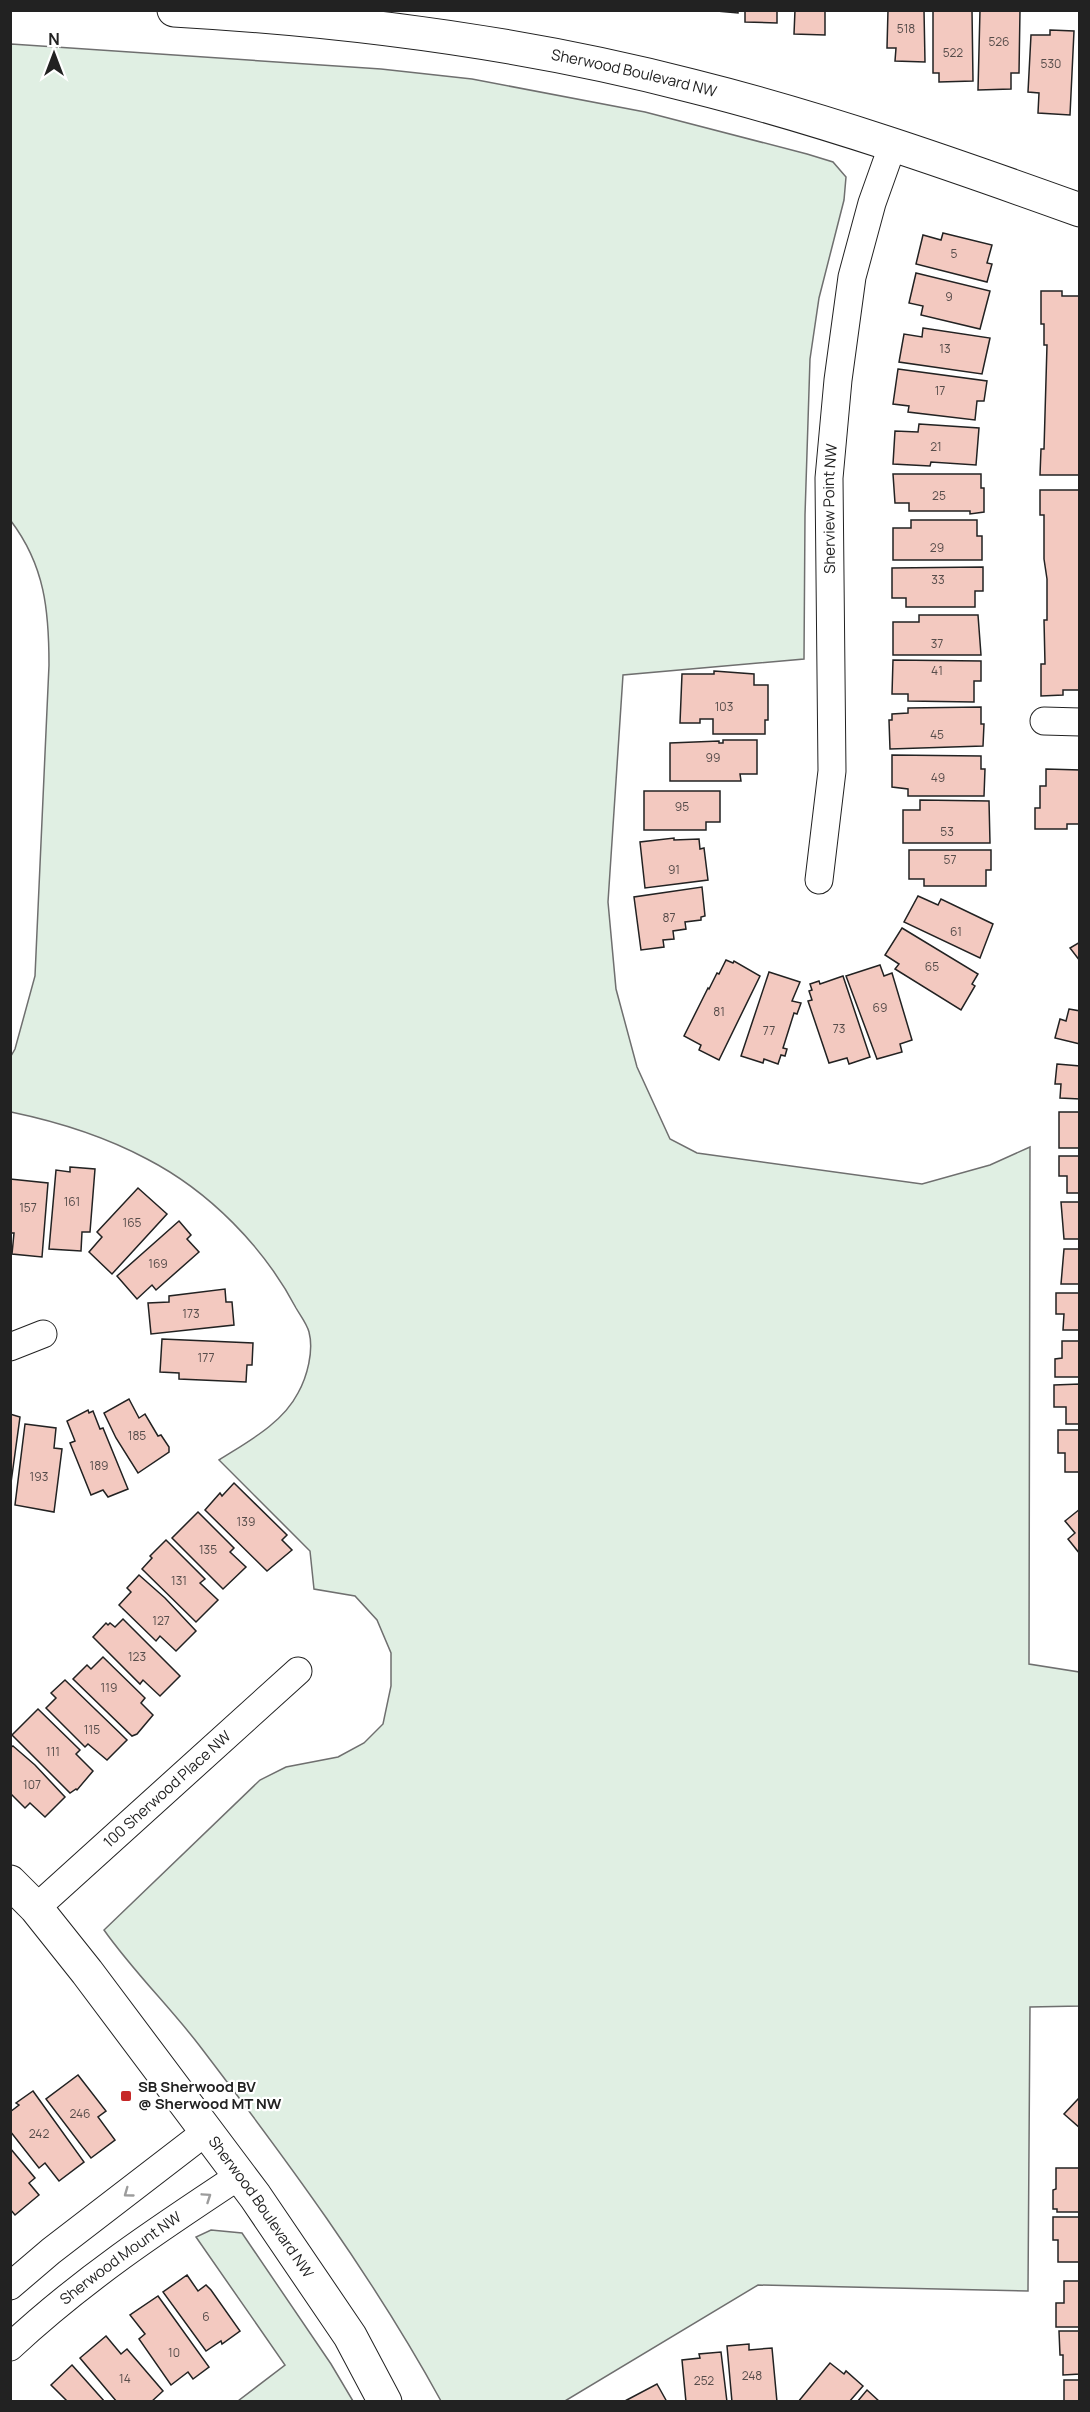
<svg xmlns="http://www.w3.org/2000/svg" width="1090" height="2412" viewBox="0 0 1090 2412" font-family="Manrope,sans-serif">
  <rect width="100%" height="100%" fill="#fff"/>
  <g fill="#e0efe3" stroke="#6f6f6f" stroke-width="1.5">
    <path d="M11,44L381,69L472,79L645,112L807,154L833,162L846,177L844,200L819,298L810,359L805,515L804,659L623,675L608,902L616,989L637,1067L670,1139L697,1153L922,1184L990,1165L1030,1147L1029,1664L1079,1672L1080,2006L1030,2007L1028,2291L758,2285L565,2401H441C372,2275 286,2159 199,2045C169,2006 133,1971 104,1930L260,1780L286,1767L338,1757L364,1743L383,1724L391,1686V1653L377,1620L355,1596L314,1589L310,1551L219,1460C247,1442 282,1424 298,1393C307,1377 314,1351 309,1332C307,1324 300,1315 296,1308C264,1247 209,1191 147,1159C104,1136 59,1122 11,1112V1056L15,1049L35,976L49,665C49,611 45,566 11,521Z"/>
    <polygon points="211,2230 242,2233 331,2364 353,2401 238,2401 285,2365 196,2237"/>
  </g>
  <g fill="#f3c9c0" stroke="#222" stroke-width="1.5">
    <polygon points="705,10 738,10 738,13"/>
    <polygon points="745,10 785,10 777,11 777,23 745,22"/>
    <polygon points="795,10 825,10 825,35 794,34"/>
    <polygon points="888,10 924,10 925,62 895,61 896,48 887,48"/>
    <polygon points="933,10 972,10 973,81 939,82 939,73 933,73"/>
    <polygon points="980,10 1020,10 1019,73 1011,73 1011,89 978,90"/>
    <polygon points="1050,30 1074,31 1070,115 1038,113 1039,93 1028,92 1031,35 1050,35"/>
    <polygon points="943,233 992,245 987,263 992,264 987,282 916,264 923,235 941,240"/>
    <polygon points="916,273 990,291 980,329 921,315 923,306 909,303"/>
    <polygon points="1041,291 1062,291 1062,296 1080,296 1080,475 1040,475 1041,449 1044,449 1047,345 1044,345 1044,324 1041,324"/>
    <polygon points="923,328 990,338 982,374 899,362 904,334 922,337"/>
    <polygon points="898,369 987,381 984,401 977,401 975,420 908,412 909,406 893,404"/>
    <polygon points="919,424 979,428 976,465 931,462 930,466 893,464 895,431 918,432"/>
    <polygon points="893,474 981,474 981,488 984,488 984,512 970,514 970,511 909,511 909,503 895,503"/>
    <polygon points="1040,490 1080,490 1080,690 1063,690 1063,695 1041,696 1041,664 1045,664 1044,620 1047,620 1047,579 1044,559 1044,515 1040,515"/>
    <polygon points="911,520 977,520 977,536 982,536 982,560 893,560 893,528 911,528"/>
    <polygon points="983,567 983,591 975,591 975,607 906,607 906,598 892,598 892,568"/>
    <polygon points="919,615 978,615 981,655 893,655 893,622 919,622"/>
    <polygon points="893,660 981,661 981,681 974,681 974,702 908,701 908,694 892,694"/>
    <polygon points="714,671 754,674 754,685 768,685 768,720 765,720 765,734 713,734 713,719 700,719 700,723 680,723 682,674 714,674"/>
    <polygon points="981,707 981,724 984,724 983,746 890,749 889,720 892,720 892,714 908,713 908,708"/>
    <polygon points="723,740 757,740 757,774 740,774 741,781 670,781 670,743 719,741 719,743 723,743"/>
    <polygon points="892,755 981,756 981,769 985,769 984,796 908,796 908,789 892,787"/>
    <polygon points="1046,769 1080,770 1080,824 1067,824 1067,829 1035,829 1035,808 1040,808 1040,786 1046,786"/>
    <polygon points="644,791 720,791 720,822 706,822 706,830 644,830"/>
    <polygon points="920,800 989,801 990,843 903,843 903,810 920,810"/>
    <polygon points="674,838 674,840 699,839 700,849 704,848 708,880 645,888 640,842"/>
    <polygon points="909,850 991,850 991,870 986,870 986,886 924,886 924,879 909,879"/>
    <polygon points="702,887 705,916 701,917 701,920 685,922 686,929 673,931 674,939 663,940 664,947 641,950 634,897"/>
    <polygon points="918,896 938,905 941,899 993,924 980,958 904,922"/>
    <polygon points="902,928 978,974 972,984 975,986 961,1010 895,969 899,964 885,955"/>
    <polygon points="1080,942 1080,961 1070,948"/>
    <polygon points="726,960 733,963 734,961 760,976 719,1060 699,1050 701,1045 684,1036 708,988 709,989 717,973 719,974"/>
    <polygon points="880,965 884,976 892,973 912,1040 900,1044 902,1052 877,1059 846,976"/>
    <polygon points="769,972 800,982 792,1001 801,1003 797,1014 794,1013 783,1048 787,1049 785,1056 781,1055 778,1064 764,1059 763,1063 741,1056"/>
    <polygon points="843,976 870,1057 849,1064 847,1058 829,1063 808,1001 812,1000 809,991 812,990 810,984 819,981 820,984"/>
    <polygon points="1069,1009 1080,1011 1080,1044 1055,1038 1060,1019 1066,1021"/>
    <polygon points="1057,1064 1080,1066 1080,1099 1060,1098 1061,1084 1055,1084"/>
    <rect x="1059" y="1112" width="21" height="36"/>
    <polygon points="1059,1156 1080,1156 1080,1193 1067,1193 1067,1176 1059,1176"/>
    <polygon points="70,1167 95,1169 90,1232 82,1232 81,1251 49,1249 56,1170 70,1172"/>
    <polygon points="10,1179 48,1183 42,1257 12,1254 14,1233 10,1233"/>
    <polygon points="138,1188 167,1214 112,1274 89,1252 102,1237 97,1232"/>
    <polygon points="1061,1202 1080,1202 1080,1239 1064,1239"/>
    <polygon points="179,1221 191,1235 187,1239 199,1252 156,1290 152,1285 137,1299 117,1276"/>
    <polygon points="1064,1249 1080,1249 1080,1284 1061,1284"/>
    <polygon points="225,1289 226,1302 232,1302 234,1325 151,1334 148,1303 169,1302 169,1296"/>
    <polygon points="1056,1293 1080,1293 1080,1330 1063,1330 1064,1314 1056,1314"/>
    <polygon points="162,1339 253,1343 252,1365 247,1365 246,1382 179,1379 179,1373 160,1372"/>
    <polygon points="1062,1341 1080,1341 1080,1377 1055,1377 1055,1359 1062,1358"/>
    <polygon points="1080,1384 1080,1424 1066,1424 1066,1407 1054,1407 1054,1385"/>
    <polygon points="129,1399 139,1418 145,1414 158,1436 161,1435 169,1447 169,1452 138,1473 116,1438 104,1413"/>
    <polygon points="88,1410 89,1413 93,1411 100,1429 103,1428 128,1489 108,1497 103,1490 91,1495 70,1443 75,1441 67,1421"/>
    <polygon points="10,1414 20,1417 10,1490"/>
    <polygon points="25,1424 56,1428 54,1448 62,1449 54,1512 15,1505"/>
    <polygon points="1058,1430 1080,1430 1080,1472 1065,1472 1065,1453 1058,1453"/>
    <polygon points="234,1483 287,1535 282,1540 292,1550 267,1571 205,1510 220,1493 222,1496"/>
    <polygon points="1080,1509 1080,1554 1068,1539 1075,1533 1065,1521"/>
    <polygon points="198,1512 234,1548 230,1552 246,1567 223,1589 172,1538"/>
    <polygon points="166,1540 205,1579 200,1583 218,1600 196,1622 142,1569 152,1558 150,1556"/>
    <polygon points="139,1575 165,1598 196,1631 176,1651 160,1636 156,1641 119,1605 131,1592 127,1588"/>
    <polygon points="123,1619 180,1676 160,1696 143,1680 140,1684 93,1637 106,1623 108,1625 110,1623 115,1627"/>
    <polygon points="103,1657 145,1698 141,1703 153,1715 137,1734 132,1736 73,1679 87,1665 91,1669"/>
    <polygon points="65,1680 127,1740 107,1760 88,1744 85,1747 46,1708 56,1698 51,1693"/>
    <polygon points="38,1709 80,1750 76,1754 93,1771 77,1790 76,1789 70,1793 12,1735"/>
    <polygon points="13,1746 35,1765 65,1797 45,1817 30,1803 25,1808 10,1793 10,1748"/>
    <polygon points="78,2075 106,2111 98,2117 115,2140 91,2158 46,2099"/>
    <polygon points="33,2091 84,2162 59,2181 45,2163 39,2168 10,2131 10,2112 19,2105 16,2103"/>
    <polygon points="1080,2097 1080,2128 1064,2114"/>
    <polygon points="10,2148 35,2178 29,2183 39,2195 15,2215 10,2209"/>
    <polygon points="1056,2168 1080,2168 1080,2212 1057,2212 1057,2209 1053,2209 1053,2190 1056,2189"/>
    <polygon points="1053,2217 1080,2217 1080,2262 1058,2262 1058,2240 1053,2240"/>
    <polygon points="187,2275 198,2291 206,2285 211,2290 240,2331 222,2344 221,2341 206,2351 163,2292"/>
    <polygon points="1064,2281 1080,2281 1080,2327 1056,2327 1056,2303 1064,2303"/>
    <polygon points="158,2296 209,2367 193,2379 188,2372 171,2385 139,2339 145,2334 130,2315"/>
    <polygon points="1059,2331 1080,2331 1080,2374 1063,2375 1063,2355 1060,2355"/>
    <polygon points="106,2336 121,2354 127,2349 163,2391 151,2402 117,2402 80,2358"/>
    <polygon points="749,2344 749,2350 772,2348 777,2402 732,2402 727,2346"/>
    <polygon points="721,2352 727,2402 686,2402 682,2360 700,2358 699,2354"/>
    <polygon points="830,2363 844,2374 846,2371 863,2386 849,2402 798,2402"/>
    <polygon points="72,2365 105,2402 64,2402 66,2400 51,2385"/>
    <polygon points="1064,2380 1080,2380 1080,2402 1060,2402 1064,2401"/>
    <polygon points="657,2384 667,2402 623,2402"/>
    <polygon points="867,2390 880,2402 857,2402"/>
  </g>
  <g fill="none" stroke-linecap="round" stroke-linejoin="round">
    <g stroke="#222" stroke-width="29">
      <g id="minor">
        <polyline points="1044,721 1080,722"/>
        <path id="s1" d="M819,880L832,771L829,478L838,380L852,277L872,203L893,144"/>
        <polyline points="10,1347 43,1334"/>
        <path id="s2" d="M36,1908L298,1671"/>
        <polyline points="10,2286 51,2251 207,2131"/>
        <path id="s3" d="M10,2347C82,2280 157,2230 239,2176"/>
      </g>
    </g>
    <g stroke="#222" stroke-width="35">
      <g id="tertiary">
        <path id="s4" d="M174,10C348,20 523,42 692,86C824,119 952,164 1080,210"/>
        <path id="s5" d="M10,1882L36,1908L87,1972L255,2196L350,2336L385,2402"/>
      </g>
    </g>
    <use href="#minor" stroke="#fff" stroke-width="27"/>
    <use href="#tertiary" stroke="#fff" stroke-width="33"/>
  </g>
  <defs><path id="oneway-chevron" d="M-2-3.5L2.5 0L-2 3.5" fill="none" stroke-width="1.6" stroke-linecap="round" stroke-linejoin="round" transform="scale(1.5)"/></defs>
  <g stroke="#9c9c9c">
    <use href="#oneway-chevron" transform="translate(128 2193) rotate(144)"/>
    <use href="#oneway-chevron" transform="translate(207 2197) rotate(-34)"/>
  </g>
  <rect fill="#c62828" stroke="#fff" stroke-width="2" x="120" y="2090" width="12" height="12" rx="3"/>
  <g text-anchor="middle" stroke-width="4.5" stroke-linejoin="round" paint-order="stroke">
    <g font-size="12" fill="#564c4a">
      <text x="906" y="33">518</text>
      <text x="999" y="46">526</text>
      <text x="953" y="57">522</text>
      <text x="1051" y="68">530</text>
      <text x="954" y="258">5</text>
      <text x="949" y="301">9</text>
      <text x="945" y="353">13</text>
      <text x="940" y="395">17</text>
      <text x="936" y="451">21</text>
      <text x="939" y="500">25</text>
      <text x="937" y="552">29</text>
      <text x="938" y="584">33</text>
      <text x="937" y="648">37</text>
      <text x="937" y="675">41</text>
      <text x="724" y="711">103</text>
      <text x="937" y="739">45</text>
      <text x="713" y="762">99</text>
      <text x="938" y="782">49</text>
      <text x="682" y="811">95</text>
      <text x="947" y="836">53</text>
      <text x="950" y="864">57</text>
      <text x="674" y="874">91</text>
      <text x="669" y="922">87</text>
      <text x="956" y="936">61</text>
      <text x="932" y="971">65</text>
      <text x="880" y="1012">69</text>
      <text x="719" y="1016">81</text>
      <text x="839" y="1033">73</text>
      <text x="769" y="1035">77</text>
      <text x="72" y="1206">161</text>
      <text x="28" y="1212">157</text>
      <text x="132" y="1227">165</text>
      <text x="158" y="1268">169</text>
      <text x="191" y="1318">173</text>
      <text x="206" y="1362">177</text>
      <text x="137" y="1440">185</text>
      <text x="99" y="1470">189</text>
      <text x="39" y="1481">193</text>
      <text x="246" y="1526">139</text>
      <text x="208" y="1554">135</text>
      <text x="179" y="1585">131</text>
      <text x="161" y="1625">127</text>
      <text x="137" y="1661">123</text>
      <text x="109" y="1692">119</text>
      <text x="92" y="1734">115</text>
      <text x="53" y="1756">111</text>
      <text x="32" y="1789">107</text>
      <text x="80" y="2118">246</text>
      <text x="39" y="2138">242</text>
      <text x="206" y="2321">6</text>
      <text x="174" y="2357">10</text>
      <text x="752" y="2380">248</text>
      <text x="125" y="2383">14</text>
      <text x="704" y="2385">252</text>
    </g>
    <g font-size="15" fill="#222" stroke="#fff">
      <text dy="5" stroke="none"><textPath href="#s4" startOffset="465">Sherwood Boulevard NW</textPath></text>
      <text dy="5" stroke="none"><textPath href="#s1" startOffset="372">Sherview Point NW</textPath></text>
      <text dy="5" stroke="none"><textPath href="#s2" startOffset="177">100 Sherwood Place NW</textPath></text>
      <text dy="5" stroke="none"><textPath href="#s5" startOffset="411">Sherwood Boulevard NW</textPath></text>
      <text dy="5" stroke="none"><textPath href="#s3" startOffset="142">Sherwood Mount NW</textPath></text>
    </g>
    <g font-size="15" font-weight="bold" fill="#222" stroke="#fff" text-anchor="start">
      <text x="138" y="2092">SB Sherwood BV<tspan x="138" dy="17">@ Sherwood MT NW</tspan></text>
    </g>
  </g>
  <rect width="1090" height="2412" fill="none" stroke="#222222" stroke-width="24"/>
  <g transform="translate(54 54)" stroke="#ffffff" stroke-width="4.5" paint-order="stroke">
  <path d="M0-4.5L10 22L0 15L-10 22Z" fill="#222222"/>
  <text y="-9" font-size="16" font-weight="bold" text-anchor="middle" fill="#222222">N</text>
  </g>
</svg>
